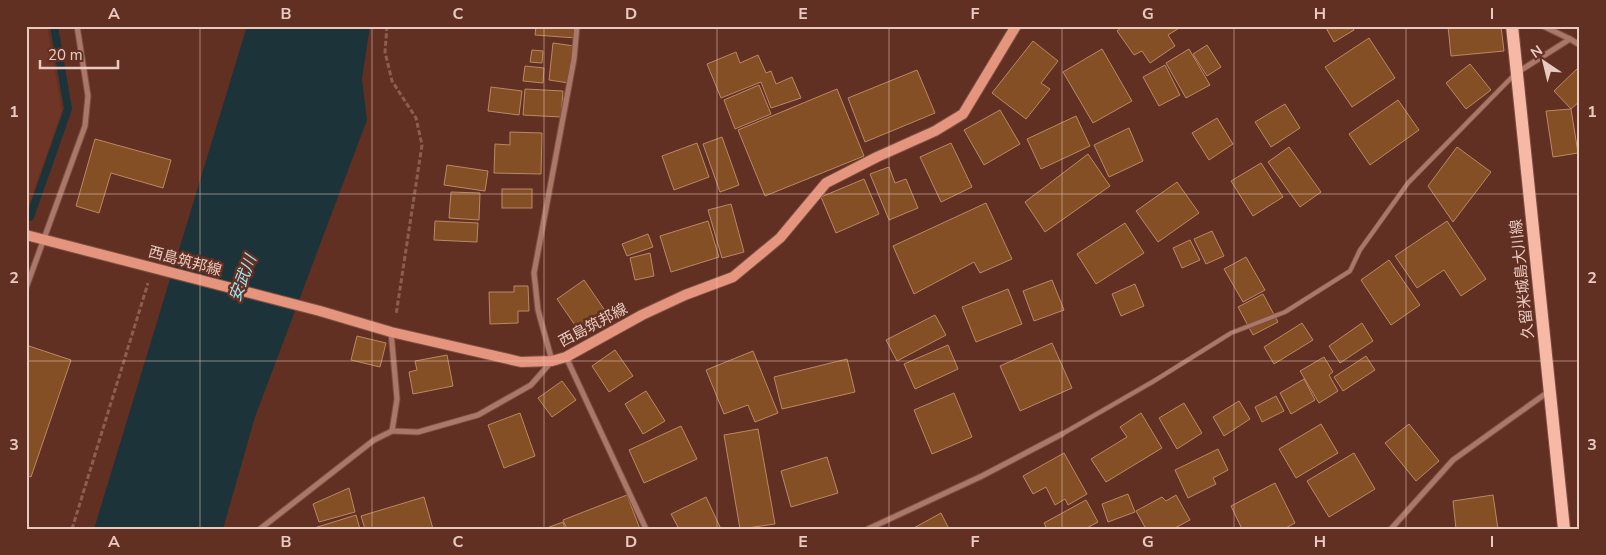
<svg xmlns="http://www.w3.org/2000/svg" width="1606" height="555" viewBox="0 0 1606 555" font-family="'Nunito Sans','Noto Sans JP',sans-serif">
  <rect width="100%" height="100%" fill="#623022"/>
  <polygon fill="#6f3526" points="26,26 47,26 62,111 26,212"/>
  <polygon fill="#1c3339" points="247,26 370,26 362,79 367,120 255,417 223,529 94,529"/>
  <g fill="none" stroke-linecap="round" stroke-linejoin="round">
    <polyline stroke="#1c3339" stroke-width="8" points="30,217 68,109 54,26"/>
  </g>
  <g fill="#854f25" stroke="#b98866">
    <polygon points="536,26 577,26 576,38 535,35"/>
    <polygon points="1123,26 1180,26 1181,27 1168,35 1175,46 1150,63 1142,51 1134,55 1117,31"/>
    <polygon points="1325,26 1352,26 1354,30 1334,42"/>
    <polygon points="1448,26 1501,26 1504,51 1451,56"/>
    <polygon points="1369,38 1395,78 1352,107 1325,67"/>
    <polygon points="1033,41 1058,61 1041,83 1050,89 1026,119 992,93"/>
    <polygon points="553,43 574,46 569,83 549,80"/>
    <polygon points="1207,45 1221,67 1207,76 1193,54"/>
    <polygon points="1102,49 1132,101 1093,123 1063,72"/>
    <polygon points="1189,49 1210,85 1186,98 1166,63"/>
    <polygon points="532,50 543,51 542,63 530,62"/>
    <polygon points="736,52 740,63 758,55 766,73 771,71 776,84 792,77 801,98 771,108 761,82 721,98 707,64"/>
    <polygon points="1470,64 1491,90 1466,109 1446,83"/>
    <polygon points="1165,65 1180,95 1159,106 1143,77"/>
    <polygon points="525,66 544,68 543,83 523,81"/>
    <polygon points="1580,66 1580,101 1571,109 1554,91"/>
    <polygon points="917,70 935,113 865,142 848,98"/>
    <polygon points="759,85 771,114 735,129 724,100"/>
    <polygon points="491,87 522,91 519,115 488,111"/>
    <polygon points="525,89 563,91 561,117 523,115"/>
    <polygon points="837,89 864,156 765,196 738,130"/>
    <polygon points="1398,100 1419,130 1370,165 1349,134"/>
    <polygon points="1285,104 1300,128 1271,147 1255,122"/>
    <polygon points="1571,109 1578,153 1553,157 1546,111"/>
    <polygon points="1000,110 1020,144 984,165 964,130"/>
    <polygon points="1076,116 1090,146 1041,169 1027,139"/>
    <polygon points="1217,118 1233,144 1209,160 1192,133"/>
    <polygon points="1129,128 1143,161 1109,177 1094,145"/>
    <polygon points="510,132 542,133 541,174 494,173 495,144 510,145"/>
    <polygon points="722,137 739,185 720,192 703,144"/>
    <polygon points="95,139 171,160 163,188 111,173 99,213 76,206"/>
    <polygon points="697,143 709,177 674,190 662,156"/>
    <polygon points="951,143 972,187 941,202 920,157"/>
    <polygon points="1289,147 1321,192 1300,207 1268,162"/>
    <polygon points="1457,147 1491,172 1453,222 1428,186"/>
    <polygon points="1088,154 1110,186 1045,232 1025,202"/>
    <polygon points="1261,163 1283,197 1253,216 1231,181"/>
    <polygon points="447,165 488,171 485,191 444,185"/>
    <polygon points="889,167 895,183 906,179 918,208 889,220 870,174"/>
    <polygon points="864,179 879,214 836,233 821,197"/>
    <polygon points="1177,182 1199,213 1158,242 1136,211"/>
    <rect x="502" y="189" width="30" height="19"/>
    <polygon points="451,192 480,193 479,220 449,218"/>
    <polygon points="986,203 1012,259 980,273 974,262 914,294 893,246"/>
    <polygon points="731,204 744,252 722,258 708,210"/>
    <polygon points="435,221 478,223 477,242 434,240"/>
    <polygon points="708,221 719,257 671,272 660,236"/>
    <polygon points="1447,221 1486,279 1461,296 1444,270 1417,288 1395,256"/>
    <polygon points="1125,223 1144,253 1096,284 1077,254"/>
    <polygon points="1212,231 1224,256 1206,264 1194,239"/>
    <polygon points="648,234 653,247 627,256 622,244"/>
    <polygon points="1190,240 1200,260 1182,268 1173,248"/>
    <polygon points="650,253 654,276 635,280 630,258"/>
    <polygon points="1246,257 1265,290 1243,302 1224,269"/>
    <polygon points="1389,260 1420,305 1391,325 1361,280"/>
    <polygon points="584,280 606,312 579,331 557,299"/>
    <polygon points="1052,280 1064,310 1034,321 1023,291"/>
    <polygon points="1135,284 1144,306 1121,316 1112,294"/>
    <polygon points="514,286 528,286 529,311 518,311 518,323 490,324 489,292 514,292"/>
    <polygon points="1008,289 1022,324 976,342 962,307"/>
    <polygon points="1263,294 1278,322 1253,335 1238,307"/>
    <polygon points="935,315 946,335 897,361 886,340"/>
    <polygon points="1302,323 1313,340 1274,364 1264,347"/>
    <polygon points="1362,323 1373,341 1340,363 1329,346"/>
    <polygon points="357,336 386,343 380,367 351,360"/>
    <polygon points="1052,343 1072,388 1020,411 1000,366"/>
    <polygon points="948,345 958,369 915,389 904,364"/>
    <polygon points="29,346 71,360 31,477 26,475 26,354"/>
    <polygon points="615,350 633,376 609,392 592,366"/>
    <polygon points="753,351 778,413 755,422 748,405 724,414 706,370"/>
    <polygon points="447,355 453,386 413,394 409,372 417,370 415,361"/>
    <polygon points="1366,356 1375,370 1343,391 1334,377"/>
    <polygon points="1324,357 1333,372 1329,375 1338,391 1319,403 1300,371"/>
    <polygon points="847,359 855,392 782,409 774,377"/>
    <polygon points="1304,379 1315,400 1291,414 1280,393"/>
    <polygon points="562,381 576,400 552,417 538,398"/>
    <polygon points="646,391 665,421 643,434 625,404"/>
    <polygon points="954,393 972,437 932,454 914,410"/>
    <polygon points="1276,396 1284,411 1262,422 1255,407"/>
    <polygon points="1239,401 1250,419 1224,436 1213,417"/>
    <polygon points="1184,403 1202,433 1177,449 1159,418"/>
    <polygon points="520,413 535,456 504,468 488,425"/>
    <polygon points="1141,413 1162,448 1106,482 1091,459 1127,437 1120,427"/>
    <polygon points="1321,424 1338,453 1296,478 1279,449"/>
    <polygon points="1409,424 1439,461 1416,481 1385,443"/>
    <polygon points="681,426 697,459 644,483 629,450"/>
    <polygon points="758,429 775,524 740,529 724,435"/>
    <polygon points="1218,449 1228,470 1213,478 1216,484 1188,498 1175,470"/>
    <polygon points="1064,453 1087,494 1068,505 1065,499 1055,505 1046,487 1033,494 1023,476"/>
    <polygon points="1354,453 1375,489 1329,517 1307,481"/>
    <polygon points="827,457 838,493 791,507 781,471"/>
    <polygon points="1275,483 1295,523 1284,529 1242,529 1231,506"/>
    <polygon points="349,488 355,512 319,522 313,504"/>
    <polygon points="1128,494 1135,512 1108,522 1102,504"/>
    <polygon points="627,495 640,529 567,529 563,520"/>
    <polygon points="1176,495 1190,520 1173,529 1146,529 1136,511 1162,497 1166,501"/>
    <polygon points="1493,495 1498,529 1456,529 1453,501"/>
    <polygon points="424,497 433,529 365,529 361,516"/>
    <polygon points="706,497 721,529 679,529 671,514"/>
    <polygon points="1086,500 1098,522 1085,529 1047,529 1044,523"/>
    <polygon points="941,513 949,529 912,529"/>
    <polygon points="356,515 360,529 311,529"/>
    <polygon points="563,522 565,529 544,529"/>
  </g>
  <g fill="none" stroke-linecap="round" stroke-linejoin="round">
    <g stroke="#7d4f42" stroke-width="5.5">
      <polyline id="lane" points="1062,434 1154,381 1231,333 1285,312 1350,271 1360,250 1408,183 1513,76"/>
    </g>
    <g stroke="#7d4f42" stroke-width="7">
      <g id="street">
        <polyline points="1543,26 1570,39 1580,45"/>
        <polyline points="1518,72 1570,39"/>
        <polyline points="26,288 85,126 88,96 77,26"/>
        <polyline points="566,357 646,529"/>
        <polyline points="392,431 418,432 478,415 531,385 552,361 538,310 534,273 574,59 577,26"/>
        <polyline points="260,529 374,440 392,431 397,399 391,332"/>
        <polyline points="868,529 982,476 1062,434"/>
        <polyline points="1391,529 1453,460 1548,392"/>
      </g>
    </g>
    <g stroke="#7d4f42" stroke-width="12">
      <polyline id="secondary" points="26,235 320,311 391,332 521,362 552,361 566,357 642,315 685,295 733,277 780,238 826,183 877,157 935,131 963,114 1016,26"/>
    </g>
    <g stroke="#7d4f42" stroke-width="14">
      <polyline id="primary" points="1512,26 1564,529"/>
    </g>
    <g stroke="#8b5e52" stroke-width="3" stroke-dasharray="5 2.5" stroke-linecap="butt">
      <polyline points="387,26 385,52 392,81 416,118 422,145 396,315"/>
      <polyline points="72,529 148,283"/>
    </g>
    <use href="#lane" stroke="#ab7768" stroke-width="4"/>
    <use href="#street" stroke="#ab7768" stroke-width="5"/>
    <use href="#secondary" stroke="#e5947d" stroke-width="10"/>
    <use href="#primary" stroke="#f8b8a6" stroke-width="12"/>
  </g>
  <path fill="none" stroke="#e9c9c0" stroke-width="1" stroke-opacity="0.55" d="M200,26V529M372,26V529M544,26V529M717,26V529M889,26V529M1062,26V529M1234,26V529M1406,26V529M26,194H1580M26,361H1580"/>
  <g text-anchor="middle" stroke-width="5" stroke-linejoin="round" paint-order="stroke">
    <g font-size="15" fill="#e9c9c0" stroke="#623022">
      <text transform="translate(185 261) rotate(15)" y="5">西島筑邦線</text>
      <text transform="translate(1522 279) rotate(-96)" y="5">久留米城島大川線</text>
      <text transform="translate(593 325) rotate(-28)" y="5">西島筑邦線</text>
    </g>
    <g font-size="16" font-style="italic" fill="#9fe4f7" stroke="#623022">
      <text transform="translate(242 278) rotate(-69)" y="6">安武川</text>
    </g>
  </g>
  <rect width="1606" height="555" fill="none" stroke="#623022" stroke-width="55"/>
  <g transform="translate(1544 62) rotate(325)" stroke="#623022" stroke-width="4" paint-order="stroke">
  <path d="M0-4L9 19L0 12L-9 19Z" fill="#e9c9c0"/>
  <text y="-8" font-size="14" font-weight="bold" text-anchor="middle" fill="#e9c9c0">N</text>
  </g>
  <path d="M40 60v8h78v-8" fill="none" stroke="#e9c9c0" stroke-width="2.5"/>
  <text x="48" y="60" font-size="15" fill="#e9c9c0" stroke="#623022" stroke-width="4" paint-order="stroke">20 m</text>
  <rect x="28" y="28" width="1550" height="500" fill="none" stroke="#e9c9c0" stroke-width="2"/>
  <g font-size="16" text-anchor="middle" font-weight="bold" fill="#e9c9c0">
    <text x="114" y="19">A</text>
    <text x="286" y="19">B</text>
    <text x="458" y="19">C</text>
    <text x="631" y="19">D</text>
    <text x="803" y="19">E</text>
    <text x="975" y="19">F</text>
    <text x="1148" y="19">G</text>
    <text x="1320" y="19">H</text>
    <text x="1492" y="19">I</text>
    <text x="14" y="117">1</text>
    <text x="1592" y="117">1</text>
    <text x="14" y="283">2</text>
    <text x="1592" y="283">2</text>
    <text x="14" y="450">3</text>
    <text x="1592" y="450">3</text>
    <text x="114" y="547">A</text>
    <text x="286" y="547">B</text>
    <text x="458" y="547">C</text>
    <text x="631" y="547">D</text>
    <text x="803" y="547">E</text>
    <text x="975" y="547">F</text>
    <text x="1148" y="547">G</text>
    <text x="1320" y="547">H</text>
    <text x="1492" y="547">I</text>
  </g>
</svg>
